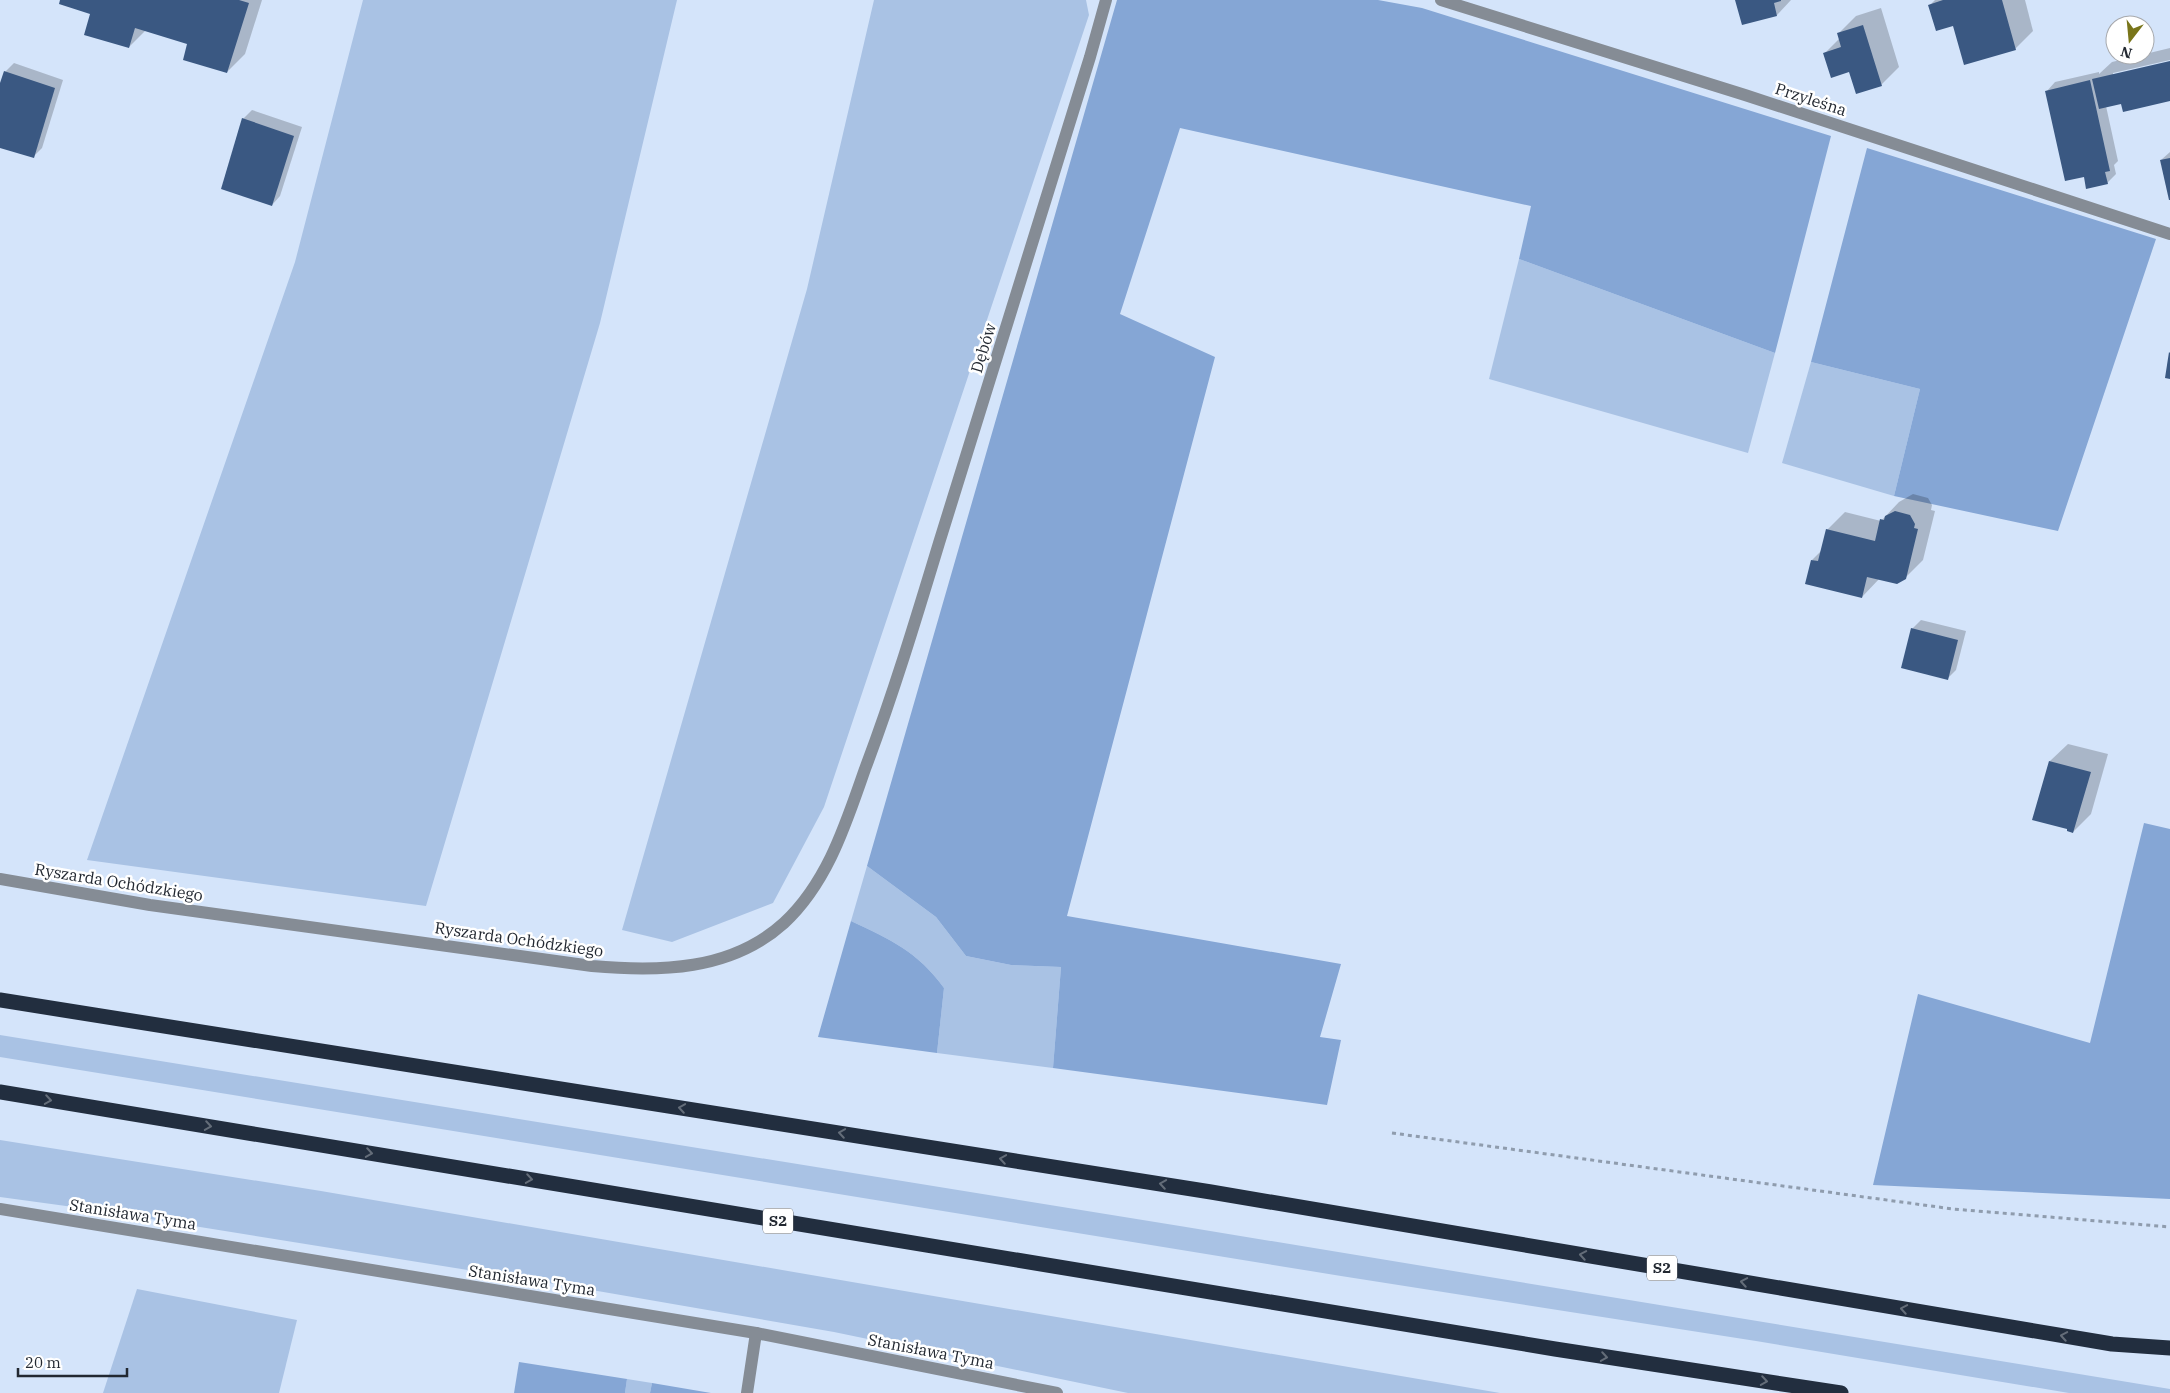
<svg xmlns="http://www.w3.org/2000/svg" width="2170" height="1393" viewBox="0 0 2170 1393" font-family="'IBM Plex Serif',serif">
  <rect width="100%" height="100%" fill="#d4e4fa"/>
  <g fill="#a9c2e4">
    <polygon points="363,0 677,0 600,323 426,906 87,860 295,262"/>
    <polygon points="874,0 1086,0 1089,15 824,807 773,903 672,942 622,930 807,289"/>
    <polygon points="1519,259 1775,353 1748,453 1489,379"/>
    <polygon points="1811,362 1920,389 1894,496 1782,463"/>
    <path d="M867,866L936,917L966,956L1011,965L1061,967L1053,1068L937,1053L944,988C917,951 891,940 851,921Z"/>
    <polygon points="0,1035 1186,1227 2170,1389 2170,1393 2069,1393 1756,1341 1341,1276 0,1057"/>
    <polygon points="0,1140 321,1191 1500,1393 1128,1393 834,1332 586,1289 88,1209 0,1197"/>
    <polygon points="137,1289 297,1320 279,1393 103,1393"/>
    <polygon points="627,1379 652,1383 650,1393 625,1393"/>
  </g>
  <g fill="#85a6d5">
    <polygon points="1117,0 1378,0 1422,8 1831,136 1775,353 1519,259 1531,206 1180,128 1120,314 1215,357 1067,916 1341,964 1320,1037 1341,1040 1327,1105 1053,1068 1061,967 1011,965 966,956 936,917 867,866"/>
    <polygon points="1867,148 2156,239 2058,531 1894,496 1920,389 1811,362"/>
    <polygon points="2144,823 2170,829 2170,1199 1873,1185 1918,994 2090,1043"/>
    <path d="M851,921C891,940 917,951 944,988L937,1053L818,1037Z"/>
    <polygon points="519,1362 627,1379 625,1393 514,1393"/>
    <polygon points="652,1383 711,1393 650,1393"/>
  </g>
  <g fill="#0003">
    <polygon points="61,0 262,0 245,54 227,72 189,43 146,30 129,47 92,13"/>
    <polygon points="1736,0 1791,0 1777,15"/>
    <polygon points="1935,0 2025,0 2033,31 2015,49 1954,25 1929,6"/>
    <polygon points="1881,8 1899,67 1881,85 1850,71 1824,54 1840,38 1838,34 1856,16"/>
    <polygon points="2170,48 2170,60 2113,73 2113,76 2170,62 2170,100 2122,103 2106,106 2118,161 2114,165 2116,174 2107,183 2084,176 2047,91 2055,82 2099,72 2099,74 2112,62"/>
    <polygon points="14,63 63,80 42,148 33,157 0,146 0,88 5,72"/>
    <polygon points="252,110 302,127 280,196 272,205 243,119"/>
    <polygon points="2170,152 2170,198 2161,160"/>
    <polygon points="1913,494 1928,498 1932,505 1931,510 1935,511 1923,560 1905,578 1880,578 1862,597 1812,560 1821,551 1827,530 1845,512 1881,521 1899,502"/>
    <polygon points="1921,620 1966,631 1956,670 1948,678 1912,629"/>
    <polygon points="2068,744 2108,754 2091,814 2073,832 2050,761"/>
  </g>
  <g fill="#3a5882">
    <polygon points="60,0 239,0 249,3 227,73 183,60 187,44 135,28 129,48 84,35 90,14 59,4"/>
    <polygon points="1735,0 1781,0 1781,1 1774,3 1777,16 1742,25"/>
    <polygon points="1943,0 2002,0 2016,50 1964,65 1953,26 1936,31 1928,5"/>
    <polygon points="1863,25 1882,86 1856,94 1849,72 1831,78 1823,53 1841,47 1837,33"/>
    <polygon points="2170,61 2170,101 2123,112 2121,104 2099,109 2092,79"/>
    <polygon points="4,71 55,88 34,158 0,148 0,83"/>
    <polygon points="2090,80 2110,171 2105,172 2108,184 2086,189 2084,177 2065,181 2045,91"/>
    <polygon points="242,118 294,136 272,206 221,189"/>
    <polygon points="2170,158 2170,200 2169,200 2160,160"/>
    <polygon points="2169,352 2170,353 2170,379 2165,378"/>
    <polygon points="1895,511 1910,515 1915,524 1914,528 1918,529 1906,579 1897,584 1867,577 1862,598 1805,584 1811,560 1818,561 1826,529 1875,541 1880,519 1884,520 1885,516"/>
    <polygon points="1911,628 1958,640 1948,680 1901,668"/>
    <polygon points="2049,761 2091,772 2073,833 2067,831 2067,829 2032,820"/>
  </g>
  <g fill="none" stroke-linecap="round" stroke-linejoin="round">
    <polyline stroke="#8f9cad" stroke-width="3" stroke-dasharray="4 4" stroke-linecap="butt" points="1392,1133 1953,1209 2170,1227"/>
    <g stroke="#858c95" stroke-width="12">
      <polyline points="1441,0 1745,95 2170,234"/>
      <path d="M0,879L150,905L592,966C659,972 731,971 784,923C828,882 846,823 865,769C893,695 916,619 939,543C989,381 1040,219 1090,57L1106,0"/>
      <polyline points="0,1209 756,1333 1057,1393"/>
      <polyline points="747,1393 756,1333"/>
    </g>
    <g stroke="#222e3f" stroke-width="15">
      <polyline points="0,1000 1211,1192 2112,1344 2170,1348"/>
      <polyline points="0,1092 1555,1349 1841,1393"/>
    </g>
  </g>
  <defs><path id="oneway-chevron" d="M-2-3.5L2.5 0L-2 3.5" fill="none" stroke-width="1.6" stroke-linecap="round" stroke-linejoin="round" transform="scale(1.25)"/></defs>
  <g stroke="#646d79">
    <use href="#oneway-chevron" transform="translate(48 1100) rotate(9)"/>
    <use href="#oneway-chevron" transform="translate(682 1108) rotate(-171)"/>
    <use href="#oneway-chevron" transform="translate(208 1126) rotate(9)"/>
    <use href="#oneway-chevron" transform="translate(842 1133) rotate(-171)"/>
    <use href="#oneway-chevron" transform="translate(369 1153) rotate(9)"/>
    <use href="#oneway-chevron" transform="translate(1003 1159) rotate(-171)"/>
    <use href="#oneway-chevron" transform="translate(529 1179) rotate(9)"/>
    <use href="#oneway-chevron" transform="translate(1163 1184) rotate(-171)"/>
    <use href="#oneway-chevron" transform="translate(1583 1255) rotate(-170)"/>
    <use href="#oneway-chevron" transform="translate(1744 1282) rotate(-170)"/>
    <use href="#oneway-chevron" transform="translate(1904 1309) rotate(-170)"/>
    <use href="#oneway-chevron" transform="translate(2064 1336) rotate(-170)"/>
    <use href="#oneway-chevron" transform="translate(1604 1357) rotate(9)"/>
    <use href="#oneway-chevron" transform="translate(1764 1381) rotate(9)"/>
  </g>
  <g text-anchor="middle" stroke-width="5" stroke-linejoin="round" paint-order="stroke">
    <g fill="#fff" stroke="#64686f" stroke-width="1">
      <rect x="763" y="1208.5" width="30" height="25" rx="4"/>
      <rect x="1647" y="1255.5" width="30" height="25" rx="4"/>
    </g>
    <g font-size="15" font-weight="bold" fill="#222831">
      <text x="778" y="1226">S2</text>
      <text x="1662" y="1273">S2</text>
    </g>
    <g font-size="16" fill="#222831" stroke="#fff">
      <text transform="translate(1811 99) rotate(18)" y="6">Przyleśna</text>
      <text transform="translate(983 348) rotate(-73)" y="6">Dębów</text>
      <text transform="translate(119 882) rotate(9)" y="6">Ryszarda Ochódzkiego</text>
      <text transform="translate(519 939) rotate(8)" y="6">Ryszarda Ochódzkiego</text>
      <text transform="translate(133 1214) rotate(9)" y="6">Stanisława Tyma</text>
      <text transform="translate(532 1280) rotate(9)" y="6">Stanisława Tyma</text>
      <text transform="translate(931 1351) rotate(11)" y="6">Stanisława Tyma</text>
    </g>
  </g>
  <g transform="translate(2130 40) rotate(196)"><circle r="24" fill="#ffffff" stroke="#a7a9ad"/>
  <path d="M0-4L9 19L0 12L-9 19Z" fill="#79751a"/>
  <text y="-8" font-size="14" font-weight="bold" text-anchor="middle" fill="#222831">N</text>
  </g>
  <path d="M18 1368v8h109v-8" fill="none" stroke="#222831" stroke-width="2.5"/>
  <text x="25" y="1368" font-size="15" fill="#222831" stroke="#ffffff" stroke-width="4" paint-order="stroke">20 m</text>
</svg>
